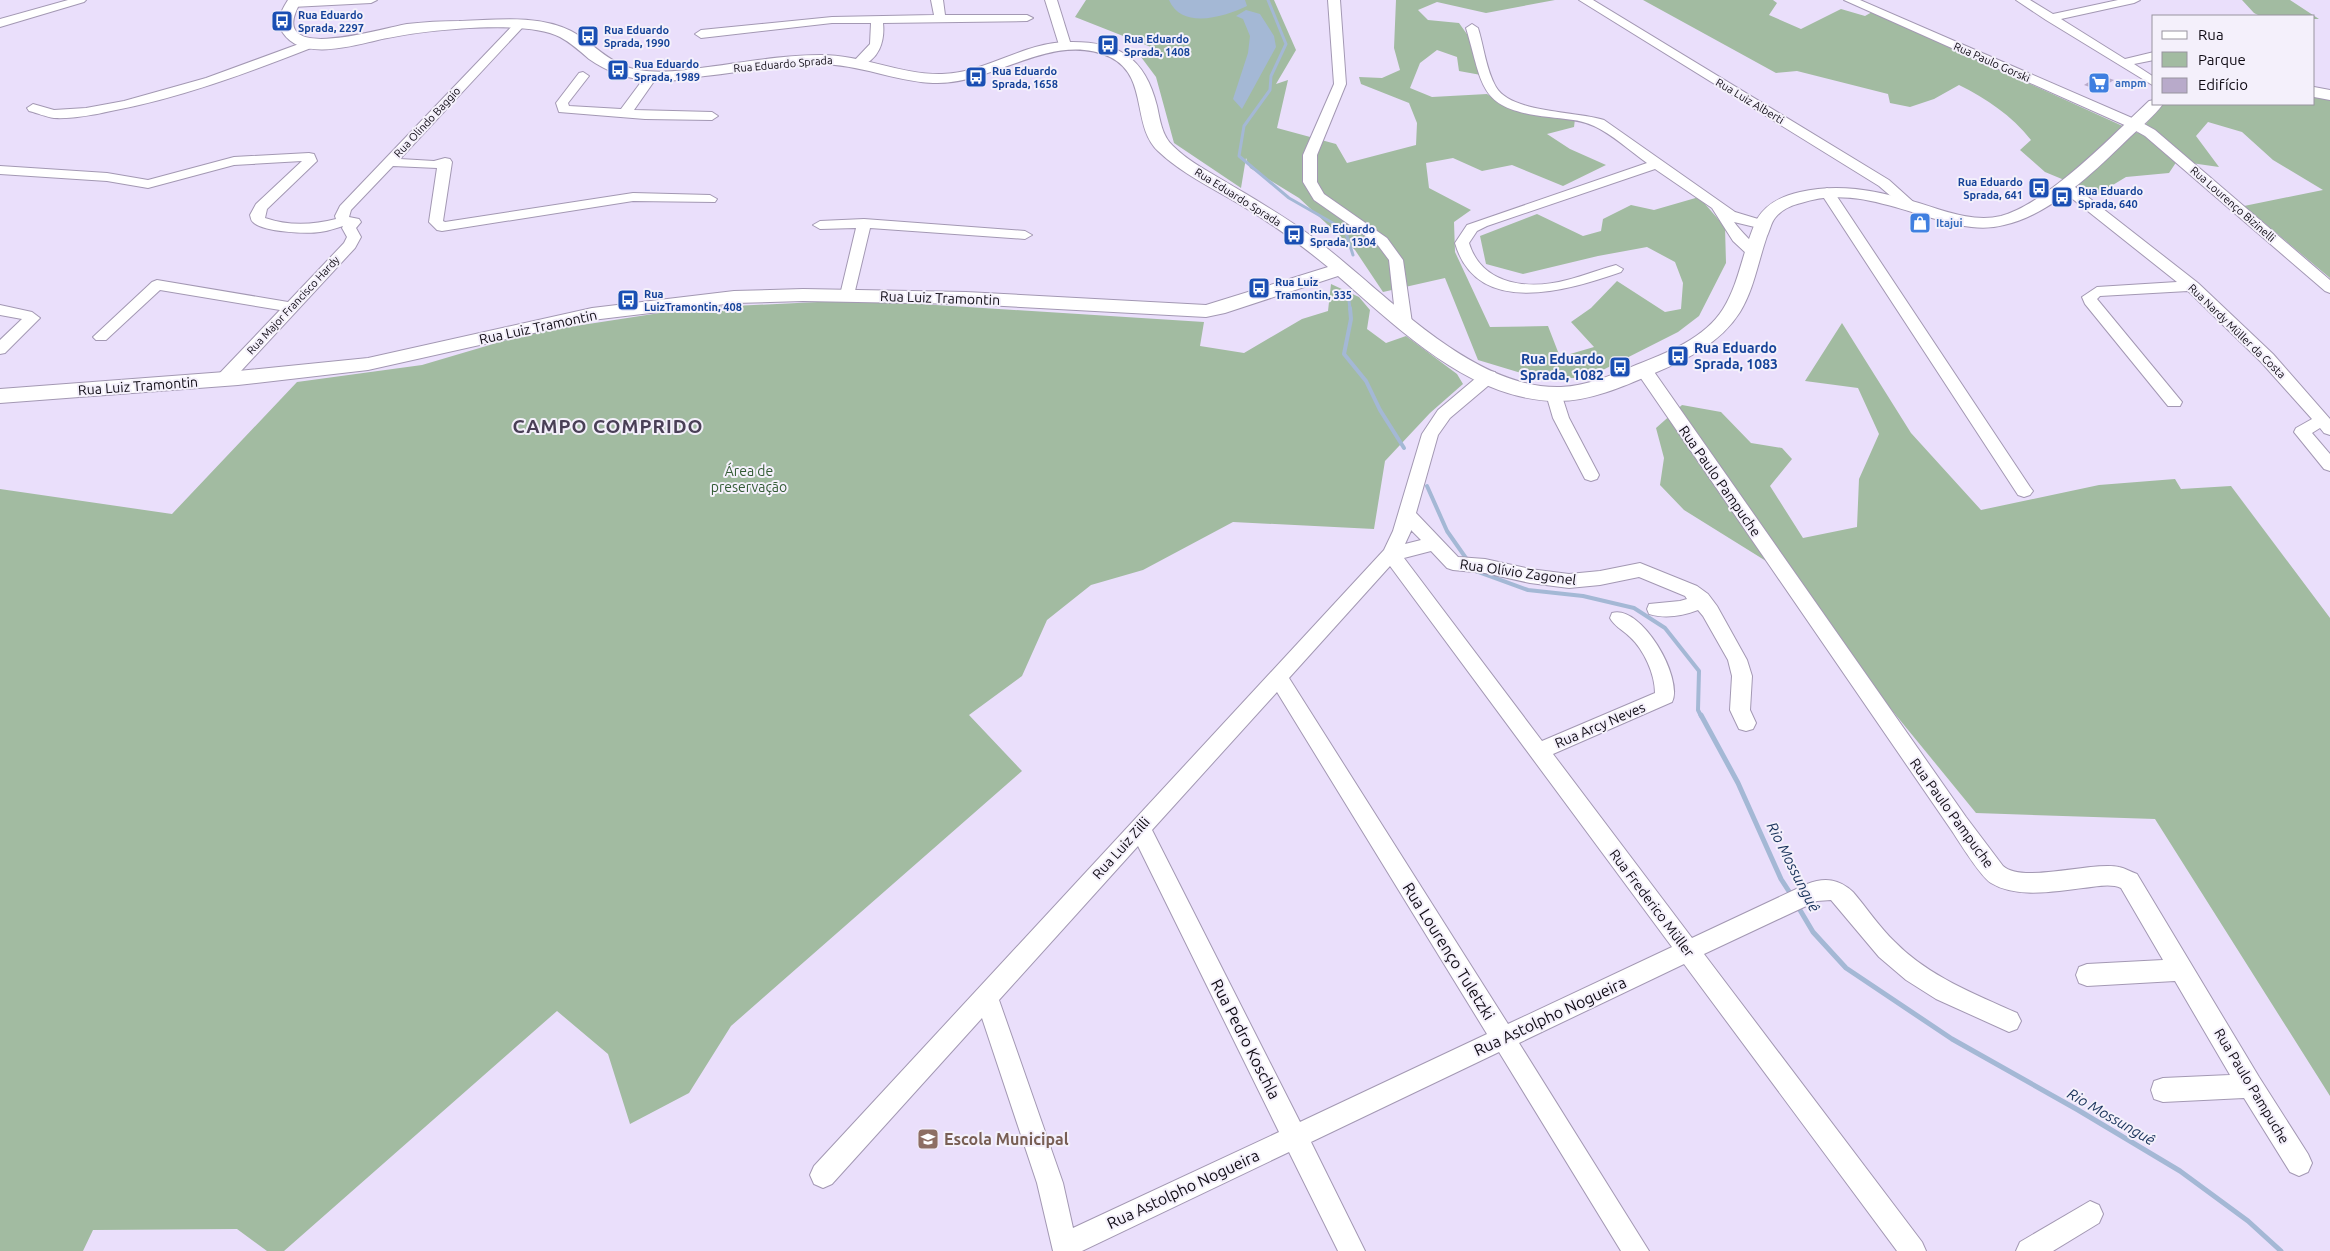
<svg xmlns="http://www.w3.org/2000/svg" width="2330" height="1251" viewBox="0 0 2330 1251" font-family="Ubuntu,sans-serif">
  <rect width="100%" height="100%" fill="#eadffb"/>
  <g fill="#a2bba1">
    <path d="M1086,0H1274L1296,50L1276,84L1288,80L1277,128L1336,144L1347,163L1416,145L1417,123L1409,103L1361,84L1359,77L1382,78L1400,70L1394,48L1396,0H1555L1486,13L1437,2L1418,10L1428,20L1459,23L1474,44L1481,75L1459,71L1457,57L1437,50L1420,63L1410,88L1432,97L1487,94C1516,115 1541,116 1575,119L1574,127L1547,134L1570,149L1606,165L1563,186L1512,165L1482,171L1453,158L1426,163L1429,188L1471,210L1454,222L1455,252L1490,327L1548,326L1560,357L1594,347L1571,322L1591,308L1617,281L1665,312L1681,309L1683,283L1675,262L1647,247L1598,256L1523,274L1486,264L1480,236L1537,214L1583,236L1601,231L1603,219L1631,205L1654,210L1699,197L1725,227L1726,263L1699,316L1678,332L1587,378H1538L1478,360L1445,278L1383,292L1355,250L1299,198L1250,168L1246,158L1241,188L1174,143L1156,77L1141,57L1151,47L1075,17Z"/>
    <path d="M1643,0H1773L1777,3L1769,15L1801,29L1841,9L1865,16L1872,12L2138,133L2163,104H2314V94L2330,99V278L2244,206L2323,190L2273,160L2242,132L2208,122L2196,136L2219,167L2177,161L2169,173L2126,177L2098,194L2045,172L2020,150L2031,140C2011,115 1987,99 1959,85L1934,99L1910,107L1890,103L1888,94L1797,71L1776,73Z"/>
    <polygon points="2242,0 2290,0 2319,19 2314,19 2314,16 2260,16 2254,13"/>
    <polygon points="1331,284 1359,297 1370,310 1367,329 1386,343 1406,336 1457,374 1463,384 1430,413 1385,461 1374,529 1233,522 1143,570 1091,585 1047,620 1022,676 969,715 1022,771 731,1026 689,1093 630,1124 608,1054 557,1011 284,1251 267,1251 237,1229 93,1230 83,1251 0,1251 0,489 172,514 297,382 422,365 530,333 692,308 858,300 1204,322 1200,346 1244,353 1302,319 1328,311"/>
    <polygon points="1842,323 1911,433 1981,510 2099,485 2175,479 2181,489 2231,486 2330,618 2330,1096 2155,819 1976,813 1774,566 1684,510 1660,485 1664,458 1656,428 1682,405 1721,412 1751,443 1782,448 1792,459 1770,486 1803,538 1857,527 1859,479 1879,434 1858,388 1805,381"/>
  </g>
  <g fill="#a4b8d5">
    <path d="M1169,0H1245L1247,6C1224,17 1182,30 1169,0Z"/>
    <polygon points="1246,10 1260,14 1274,36 1276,47 1242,109 1233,99 1248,53 1250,36 1243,19 1236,16"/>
  </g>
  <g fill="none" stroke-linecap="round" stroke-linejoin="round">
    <g stroke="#a4b8d5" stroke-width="3">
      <polyline points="1268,0 1286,44 1271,76 1270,90 1244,126 1239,156 1289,198 1345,230 1353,255"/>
      <polyline points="1349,301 1350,309"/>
    </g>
    <g stroke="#a4b8d5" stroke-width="4">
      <polyline points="1350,308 1351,319 1344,354 1366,381 1380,410 1404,448"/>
      <polyline points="1427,486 1447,531 1468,561"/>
      <polyline points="1476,571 1528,590 1583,596 1634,608 1665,628 1699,671 1698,710 1701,716"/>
    </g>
    <g stroke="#a4b8d5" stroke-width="5">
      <polyline points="1701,715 1738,783 1781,879 1792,896"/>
      <polyline points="1797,905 1813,932 1846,968 1952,1039 2078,1110 2180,1171 2248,1221 2281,1251"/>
    </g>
  </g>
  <polygon fill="#b8aaca" points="2100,75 2114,80 2098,90 2084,85"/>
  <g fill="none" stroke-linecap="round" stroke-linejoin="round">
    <g stroke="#a398b3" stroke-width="2">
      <g id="minor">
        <polygon points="68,0 86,0 84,2 0,27 0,19"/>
        <polygon points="303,0 377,0 371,3 292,7 286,4 292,1"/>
        <path d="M931,0H943L945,15H1027L1033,18L1027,21L883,23C885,41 879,61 859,66L853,62L870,44L871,23H832L701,38L695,34L701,30L832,17L934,15Z"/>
        <polygon points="1045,0 1057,0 1071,45 1069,48 1061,48 1059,45"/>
        <polygon points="1328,0 1340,0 1346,84 1317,155 1317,182 1324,194 1387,238 1403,260 1412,323 1409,326 1399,326 1396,323 1389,260 1377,244 1314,200 1303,182 1303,155 1334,84"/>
        <polygon points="1579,0 1593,0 1889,180 1919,207 1912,211 1907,210 1879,186"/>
        <polygon points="1844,0 1860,0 2139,121 2155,130 2330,280 2330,293 2325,291 2145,136 2129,127"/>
        <polygon points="2016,0 2030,0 2053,14 2118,0 2140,0 2134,3 2061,19 2125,59 2154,52 2154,60 2134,64 2154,77 2154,86 2046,20"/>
        <path d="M518,22L524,26L522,28L400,159L434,161L445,158L450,159L452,162L443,221L445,222L633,193L710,195L717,199L715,202L633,201L442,231L437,230L429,222L437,168L393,166L351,210L349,217L359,219L361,222L356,228L361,237L355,248L229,384H217L215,380L217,376L280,310L160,290L106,340H96L93,337L152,282L157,280L288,302L344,243L347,237L342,228L343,226C336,228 328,231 320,232C307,234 263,232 253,222C251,221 251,218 250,215L256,204L302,161L234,165L148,188L107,181L0,174V166L107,173L148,180L234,157L309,153L314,154L317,161L267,209L265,218C288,226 313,225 336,219L335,216L340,206L514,24Z"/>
        <path d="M1472,24L1478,28C1484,47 1486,70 1496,87C1511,113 1575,111 1604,120L1735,212L1768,222L1770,225L1763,229L1734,222C1742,233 1752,241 1760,252L1758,255H1748L1733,241L1712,208L1655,169L1487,226L1477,231L1469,243C1482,286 1530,290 1567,280C1584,276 1600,269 1616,265L1623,269L1621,272C1569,290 1477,319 1455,243L1467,225L1647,163C1630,151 1612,134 1594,126C1580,119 1563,119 1549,117C1478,109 1484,88 1466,28Z"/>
        <path d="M307,41L313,45L311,48C247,73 180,98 111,111C93,115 73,119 54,118C46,117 37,113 29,111L27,108L33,104L54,110L86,108L124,101L206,78Z"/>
        <polygon points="583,72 589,76 568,103 569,106 621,109 647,74 651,73 657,77 634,110 712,112 718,116 712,120 645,119 559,112 556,103 579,73"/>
        <polygon points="2065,182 2070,183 2198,283 2273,354 2330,419 2330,435 2324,433 2320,428 2312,433 2330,454 2330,471 2324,469 2294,432 2296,428 2312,419 2261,362 2188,291 2100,296 2097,299 2182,402 2180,406 2168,406 2085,304 2082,297 2097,287 2177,282 2060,189 2058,186 2060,183"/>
        <polygon points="1827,188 1834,192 2030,487 2033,491 2030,495 2024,497 2018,495 1820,192"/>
        <polygon points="864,219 1025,231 1032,235 1025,239 870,228 854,295 847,300 840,295 856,228 820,229 813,225 820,221"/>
        <polygon points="0,305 32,312 40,318 5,353 0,354 0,340 22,319 0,315"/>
        <path d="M1644,365L1650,366L1966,817L2003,866C2022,884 2093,861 2119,867C2125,868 2131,872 2137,874L2259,1077L2308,1154L2312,1163L2308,1172L2299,1176L2290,1172L2244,1098L2163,1102L2154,1099L2151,1090L2154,1081L2163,1078L2230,1075L2175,981L2087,986L2079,983L2076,975L2079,967L2087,964L2163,960L2121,888C2110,883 2095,887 2083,888C2056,891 2017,899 1991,883C1980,876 1960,843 1952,831L1638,374L1636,370L1638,366Z"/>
        <path d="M1489,371L1495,372L1497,376L1495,380L1450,418L1438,435L1416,513L1458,557L1485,559L1530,569L1569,574L1600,571L1640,563L1697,586L1708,594L1717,606L1747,660L1752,676L1750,710L1756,723L1753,729L1746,731L1739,729L1730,710L1732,676L1728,660L1703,616L1698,610C1682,616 1666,619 1649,614L1647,609L1649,604L1680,601L1687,599L1685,596L1639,577L1600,585L1569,588L1530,583L1485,573L1453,570L1447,568L1431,551L1404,558L1542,741L1655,693C1655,674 1644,650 1630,637C1623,630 1614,626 1610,618L1612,613C1641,604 1684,678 1672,702L1553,754L1692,938L1807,884C1825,877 1839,879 1853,892C1867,908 1879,927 1895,942C1928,976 1975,994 2017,1013L2021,1021L2017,1029L2009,1032L1936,999L1906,980L1879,957L1831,900L1817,901L1704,954L1922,1242L1926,1251H1897L1684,964L1519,1043L1649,1251H1621L1499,1052L1311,1142L1365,1251H1338L1289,1152L1082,1251H1053L1037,1183L982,1018L832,1184L823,1188L814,1184L810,1175L814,1166L1384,550L1393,531L1422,434L1438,410L1483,372ZM1411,530L1421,540L1405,544L1411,531ZM1390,566L1672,947L1508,1024L1289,678ZM1277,692L1487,1034L1300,1122L1152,830ZM1138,846L1279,1132L1073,1228L1063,1183L999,1000Z"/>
        <polygon points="1554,389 1560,390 1569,418 1599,475 1597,479 1591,481 1585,479 1553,418 1546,394 1548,390"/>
        <polygon points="2090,1201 2099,1205 2103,1214 2099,1223 2053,1251 2016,1251 2020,1242"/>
      </g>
    </g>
    <g stroke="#a398b3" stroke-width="2">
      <g id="major">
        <path d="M288,0H302C260,67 382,28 407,24C424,22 442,21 459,21C495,20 538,14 571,31C595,44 611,66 639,70C662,74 686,70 708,67C746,62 783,55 821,55C863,55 901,75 942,74C986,73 1024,42 1068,42C1118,41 1145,57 1157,106C1160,120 1162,136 1173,146C1189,162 1211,173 1231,185C1261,203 1291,220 1319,242C1385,292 1472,390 1561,387C1587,386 1612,375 1636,365C1667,353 1705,338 1723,309C1740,282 1743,248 1757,219C1767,203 1782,196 1800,192C1838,183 1875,190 1912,201C1940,209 1971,223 2001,216C2047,204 2114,134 2149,101L2154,100V104H2163C2154,116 2142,126 2131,136C2097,169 2051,215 2004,225C1982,231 1960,226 1939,220C1895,208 1848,187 1801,203C1792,205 1781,210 1775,218C1771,223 1770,230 1767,236C1758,262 1754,289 1740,312C1720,344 1684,361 1650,375C1622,387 1590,401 1558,401C1471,401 1399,329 1338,276L1225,313L1206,317L966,304L803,301L734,303L592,320L368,370L238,385L0,403V389L238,371L368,358L592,308L734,291L803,289L966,292L1206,305L1328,267C1300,244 1271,223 1239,204C1212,188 1181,173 1158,151C1131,125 1149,76 1110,57C1052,30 992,86 933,83C892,81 858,63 814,64C778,65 742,72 705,76C686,79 665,83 645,80C625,78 606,71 589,59C580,51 571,43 560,37C523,18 415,31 374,41C348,47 301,60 283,33C275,22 281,11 288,0Z"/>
        <polygon points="2314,87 2330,90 2330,100 2314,97"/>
      </g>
    </g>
    <use href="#minor" fill="#fff" fill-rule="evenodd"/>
    <use href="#major" fill="#fff" fill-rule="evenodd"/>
  </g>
  <defs>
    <g id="bus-square" transform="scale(1.125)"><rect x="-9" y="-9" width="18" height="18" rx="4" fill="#1a4fb4" stroke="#f4f0fb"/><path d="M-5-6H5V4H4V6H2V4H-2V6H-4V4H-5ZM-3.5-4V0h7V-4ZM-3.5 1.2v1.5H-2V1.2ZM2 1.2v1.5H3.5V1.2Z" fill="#fff"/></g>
    <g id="supermarket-square" transform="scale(1.125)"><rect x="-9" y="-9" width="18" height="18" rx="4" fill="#3f7fe0" stroke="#f4f0fb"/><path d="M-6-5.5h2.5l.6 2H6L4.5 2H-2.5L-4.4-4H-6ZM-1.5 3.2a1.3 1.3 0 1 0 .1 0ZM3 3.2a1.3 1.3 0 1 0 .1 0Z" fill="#fff"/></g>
    <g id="shop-square" transform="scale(1.125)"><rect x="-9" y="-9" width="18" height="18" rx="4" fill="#3f7fe0" stroke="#f4f0fb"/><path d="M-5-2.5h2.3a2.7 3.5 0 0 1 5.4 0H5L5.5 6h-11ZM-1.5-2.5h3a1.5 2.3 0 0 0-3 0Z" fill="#fff"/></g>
    <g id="school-square" transform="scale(1.125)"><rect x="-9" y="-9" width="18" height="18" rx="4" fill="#8d6e63" stroke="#f4f0fb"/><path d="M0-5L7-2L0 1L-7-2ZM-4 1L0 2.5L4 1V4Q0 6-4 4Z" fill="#fff"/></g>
  </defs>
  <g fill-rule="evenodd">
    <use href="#bus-square" x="282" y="21"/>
    <use href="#bus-square" x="588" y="36"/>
    <use href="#bus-square" x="1108" y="45"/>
    <use href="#bus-square" x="618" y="70"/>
    <use href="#bus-square" x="976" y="77"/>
    <use href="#supermarket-square" x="2099" y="83"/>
    <use href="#bus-square" x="2039" y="188"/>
    <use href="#bus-square" x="2062" y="197"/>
    <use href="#shop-square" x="1920" y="223"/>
    <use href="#bus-square" x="1294" y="235"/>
    <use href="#bus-square" x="1259" y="288"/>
    <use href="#bus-square" x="628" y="300"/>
    <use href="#bus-square" x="1678" y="356"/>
    <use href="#bus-square" x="1620" y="367"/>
    <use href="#school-square" x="928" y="1139"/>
  </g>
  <g text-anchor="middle" stroke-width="4" stroke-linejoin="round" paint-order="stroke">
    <g font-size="11" font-weight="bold" fill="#164399" stroke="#f4f0fb" text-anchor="start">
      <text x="298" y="19">Rua Eduardo<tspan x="298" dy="13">Sprada, 2297</tspan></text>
      <text x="604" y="34">Rua Eduardo<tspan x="604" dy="13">Sprada, 1990</tspan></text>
      <text x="1124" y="43">Rua Eduardo<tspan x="1124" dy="13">Sprada, 1408</tspan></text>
      <text x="634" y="68">Rua Eduardo<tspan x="634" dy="13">Sprada, 1989</tspan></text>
      <text x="992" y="75">Rua Eduardo<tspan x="992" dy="13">Sprada, 1658</tspan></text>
      <text x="2023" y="186" text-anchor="end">Rua Eduardo<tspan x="2023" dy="13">Sprada, 641</tspan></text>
      <text x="2078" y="195">Rua Eduardo<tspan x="2078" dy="13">Sprada, 640</tspan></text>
      <text x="1310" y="233">Rua Eduardo<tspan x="1310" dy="13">Sprada, 1304</tspan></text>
      <text x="1275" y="286">Rua Luiz<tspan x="1275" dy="13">Tramontin, 335</tspan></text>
      <text x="644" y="298">Rua<tspan x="644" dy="13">LuizTramontin, 408</tspan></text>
    </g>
    <g font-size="11" fill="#0f0b14" stroke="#f4f0fb">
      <text transform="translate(1992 62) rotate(24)" y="4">Rua Paulo Gorski</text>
      <text transform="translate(783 64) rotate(-5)" y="4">Rua Eduardo Sprada</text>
      <text transform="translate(1750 101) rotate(31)" y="4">Rua Luiz Alberti</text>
      <text transform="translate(427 122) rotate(-47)" y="4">Rua Olindo Baggio</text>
      <text transform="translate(1238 197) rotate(32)" y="4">Rua Eduardo Sprada</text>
      <text transform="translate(2233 204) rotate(41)" y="4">Rua Lourenço Bizinelli</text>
      <text transform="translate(293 305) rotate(-47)" y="4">Rua Major Francisco Hardy</text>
      <text transform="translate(2237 331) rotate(44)" y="4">Rua Nardy Müller da Costa</text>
    </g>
    <g font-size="11" font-weight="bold" fill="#366cbe" stroke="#f4f0fb" text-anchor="start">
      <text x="2115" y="87">ampm</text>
      <text x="1936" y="227">Itajui</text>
    </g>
    <g font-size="14" fill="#0f0b14" stroke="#f4f0fb">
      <text transform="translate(940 298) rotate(2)" y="5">Rua Luiz Tramontin</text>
      <text transform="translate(538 327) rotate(-12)" y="5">Rua Luiz Tramontin</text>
      <text transform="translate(138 386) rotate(-4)" y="5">Rua Luiz Tramontin</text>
      <text transform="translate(1720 481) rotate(55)" y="5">Rua Paulo Pampuche</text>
      <text transform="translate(1518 572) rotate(8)" y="5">Rua Olívio Zagonel</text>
      <text transform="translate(1600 725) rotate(-23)" y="5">Rua Arcy Neves</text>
      <text transform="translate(1952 813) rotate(54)" y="5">Rua Paulo Pampuche</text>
      <text transform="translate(1121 848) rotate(-48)" y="5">Rua Luiz Zilli</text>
      <text transform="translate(1652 903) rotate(53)" y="5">Rua Frederico Müller</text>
      <text transform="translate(2252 1086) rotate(59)" y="5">Rua Paulo Pampuche</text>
    </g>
    <g font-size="14" font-weight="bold" fill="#164399" stroke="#f4f0fb" text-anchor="start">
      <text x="1694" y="353">Rua Eduardo<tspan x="1694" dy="16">Sprada, 1083</tspan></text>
      <text x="1604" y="364" text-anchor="end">Rua Eduardo<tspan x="1604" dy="16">Sprada, 1082</tspan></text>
    </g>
    <g font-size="14" fill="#335b34" stroke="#f4f0fb">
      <text x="749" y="476">Área de<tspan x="749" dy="16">preservação</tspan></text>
    </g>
    <g font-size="15" font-style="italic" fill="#19335b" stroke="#f4f0fb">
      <text transform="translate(1793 867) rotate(63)" y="5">Rio Mossunguê</text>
      <text transform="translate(2111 1117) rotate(30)" y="5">Rio Mossunguê</text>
    </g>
    <g font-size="16" fill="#0f0b14" stroke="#f4f0fb">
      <text transform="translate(1449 951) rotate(58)" y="6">Rua Lourenço Tuletzki</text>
      <text transform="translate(1550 1016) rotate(-25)" y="6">Rua Astolpho Nogueira</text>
      <text transform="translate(1246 1039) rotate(63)" y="6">Rua Pedro Koschla</text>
      <text transform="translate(1183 1189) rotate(-25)" y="6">Rua Astolpho Nogueira</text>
    </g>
    <g font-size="16" font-weight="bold" fill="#785e54" stroke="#f4f0fb" text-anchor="start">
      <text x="944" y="1145">Escola Municipal</text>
    </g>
    <g font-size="19" font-weight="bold" letter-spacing="1" fill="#493f56" stroke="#f4f0fb">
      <text x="608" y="433">CAMPO COMPRIDO</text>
    </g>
  </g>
  <rect x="2152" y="15" width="162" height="90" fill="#f4f0fb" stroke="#98949f"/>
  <rect x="2162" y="31" width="25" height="8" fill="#ffffff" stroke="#98949f"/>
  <text x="2198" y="40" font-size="15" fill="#0f0b14">Rua</text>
  <rect x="2162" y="52" width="25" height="15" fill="#a2bba1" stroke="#98949f"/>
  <text x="2198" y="65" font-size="15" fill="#0f0b14">Parque</text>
  <rect x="2162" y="78" width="25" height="15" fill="#b8aaca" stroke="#98949f"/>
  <text x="2198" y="90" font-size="15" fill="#0f0b14">Edifício</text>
</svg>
